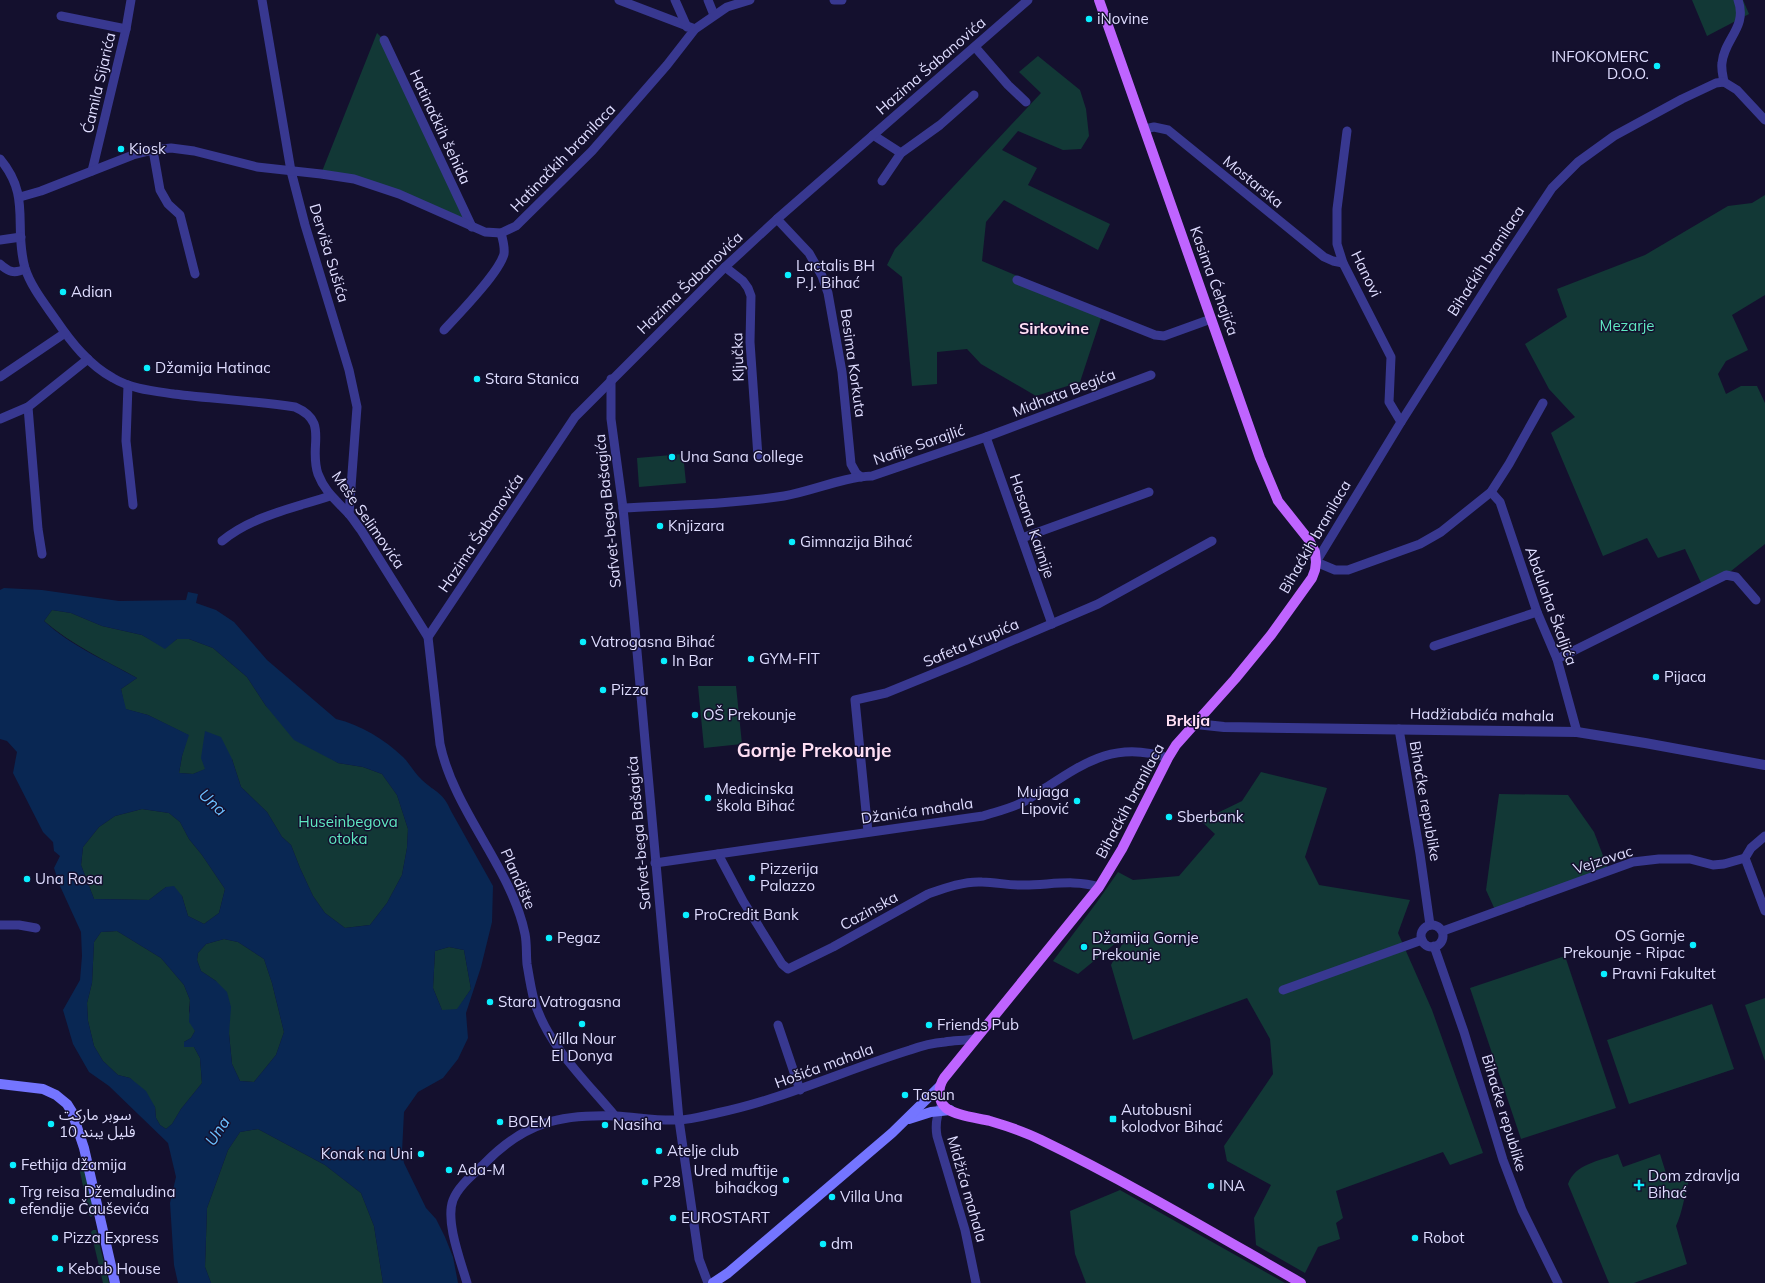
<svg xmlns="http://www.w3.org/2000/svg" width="1765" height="1283" viewBox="0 0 1765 1283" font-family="Mulish,'Noto Sans Arabic',sans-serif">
  <rect width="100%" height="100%" fill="#14102e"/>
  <g fill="#123836">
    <polygon points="1692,0 1743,0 1749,14 1707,36"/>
    <polygon points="377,33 384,40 472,227 399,194 321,174"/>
    <polygon points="1038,56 1080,90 1086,109 1089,136 1081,149 1063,150 1018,131 1002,150 1037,168 1028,185 1110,224 1098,250 1004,200 986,222 982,261 1103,312 1080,382 1036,396 981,364 967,349 937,352 937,384 912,386 902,277 887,265 895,249 1041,93 1019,72"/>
    <polygon points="1765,195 1765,295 1732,315 1748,350 1726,361 1718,374 1726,394 1741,386 1757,386 1765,403 1765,544 1726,575 1703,587 1685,549 1658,558 1647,538 1603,556 1551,433 1575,417 1549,389 1525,344 1567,317 1557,289 1645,255 1728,206 1752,203"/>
    <polygon points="683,454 686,483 639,487 637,458"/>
    <path d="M52,610L71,613L102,626L142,635L165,648L177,639H189L213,648L247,677L266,706L323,753L338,763L363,767L382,774L397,795L408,829L407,848L402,875L387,903L370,925L345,928L325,913L313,896L300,868L291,845L282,837L267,812L241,787L232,759L193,774L179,773L182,756L188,735L148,715L125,709L121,689L137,678C105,660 72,645 44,621Z"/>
    <polygon points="698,686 736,686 742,744 704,748"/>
    <polygon points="1261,772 1327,788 1305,857 1319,885 1410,900 1398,933 1432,1010 1483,1153 1450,1165 1443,1152 1336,1191 1343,1218 1336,1223 1340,1239 1318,1247 1305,1273 1256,1245 1254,1218 1271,1185 1227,1161 1224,1146 1273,1074 1270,1039 1247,998 1133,1040 1111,965 1128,933 1078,974 1053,961 1097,902 1118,872 1133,880 1179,876 1215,834 1201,821 1242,801"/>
    <polygon points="1499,794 1568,795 1594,832 1610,874 1496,912 1486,890"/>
    <polygon points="142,809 169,813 180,822 189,839 202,855 225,889 219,913 204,924 188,916 182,896 166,887 149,900 94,899 81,865 83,847 99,827 115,816"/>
    <polygon points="117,931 161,958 184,985 190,1000 189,1011 195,1031 191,1038 184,1042 184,1047 194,1047 200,1058 202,1083 181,1109 172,1124 166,1129 160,1125 156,1118 155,1107 130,1078 118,1075 103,1061 94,1046 88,1021 87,1003 92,983 94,942 101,932"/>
    <polygon points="224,939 238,942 264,959 272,983 284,1032 276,1055 254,1082 240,1081 232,1064 229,1034 229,1021 216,981 201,971 197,960 198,953 206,944"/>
    <polygon points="449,947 464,950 471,989 457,1010 442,1010 433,988 435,951"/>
    <polygon points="1565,956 1616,1108 1521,1139 1470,988"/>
    <polygon points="1765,998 1765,1061 1745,1005"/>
    <polygon points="1712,1004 1734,1069 1629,1104 1607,1040"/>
    <polygon points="258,1129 325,1165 361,1193 374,1226 383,1283 211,1283 205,1267 207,1208 228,1150 240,1132"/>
    <path d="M1618,1154L1623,1167L1660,1154L1669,1183L1689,1180C1684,1196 1683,1211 1676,1226L1687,1264L1634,1283H1609L1568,1184C1575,1164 1599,1161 1618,1154Z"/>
    <polygon points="83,1161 94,1214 91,1217 89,1215 78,1162"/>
    <polygon points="1120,1190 1285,1283 1086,1283 1075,1254 1070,1211"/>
    <polygon points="93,1230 96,1230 109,1283 103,1283 91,1232"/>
  </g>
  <path fill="#092753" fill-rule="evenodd" d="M4,588L42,590L119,601L186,600L188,592L198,594L196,603L216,610L234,622L267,660L336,719C361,725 384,739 403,757C410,764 415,774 422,780C436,793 443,792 451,811L493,886L492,922L481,967L466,1013L468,1038L458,1059L443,1078L418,1092L404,1112L402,1152L404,1163L426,1208L436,1219L445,1237L453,1257L458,1283H383L374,1226L361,1193L325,1165L258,1129L240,1132L228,1150L207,1208L205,1267L211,1283H178L174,1265L170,1203L176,1177L168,1143L109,1086L89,1072L73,1044L63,1010L80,980L82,956L81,932L60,886L54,868L60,856L54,851L53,842L43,832L13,773L17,752L7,741L0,739V590ZM52,610L71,613L102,626L142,635L165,649L177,639H189L213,648L247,677L266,706L294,740L338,763L363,767L382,774L397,795L408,829L407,848L402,875L387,903L370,925L345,928L325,913L313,896L300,868L291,845L282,837L267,812L241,787L232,759L221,737L205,731L201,758L205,769L193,774L179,773L182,756L189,735L148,715L126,709L121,689L137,678C105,660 71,646 44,621ZM142,809L169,813L180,822L189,839L202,855L225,889L219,913L204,924L188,916L182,896L174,886L166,887L149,900L94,899L81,865L83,847L99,827L115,816ZM117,931L161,958L184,985L190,1000L189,1022L195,1031L191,1038L184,1042V1047H194L200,1058L202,1083L181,1109L172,1124L166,1129L160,1125L156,1118L155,1107L146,1091L130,1078L118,1075L103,1061L94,1046L88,1021L87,1003L92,983L94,942L101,932ZM224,939L238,942L264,959L272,983L284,1032L276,1055L254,1082L240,1081L232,1064L229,1034L231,1007L227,992L216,981L201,971L197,960L198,953L206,944ZM449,947L464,950L471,989L457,1009L442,1010L433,988L435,951Z"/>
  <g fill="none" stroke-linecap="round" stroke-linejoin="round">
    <g stroke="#383890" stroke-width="9">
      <polyline points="262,0 291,171 305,225 349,370 357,407 349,514"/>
      <polyline points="619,0 695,29"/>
      <polyline points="675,0 687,27"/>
      <polyline points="708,0 714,15"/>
      <polyline points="834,0 842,0"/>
      <polyline points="61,16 126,29"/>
      <polyline points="384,40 472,227"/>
      <polyline points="975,47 1008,85 1026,102"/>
      <path d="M1724,82C1723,76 1721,69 1722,63C1724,39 1748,27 1738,0"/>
      <polyline points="1724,82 1737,90 1765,120"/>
      <polyline points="1145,129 1154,127 1168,130 1324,257 1333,261 1343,263"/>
      <polyline points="1347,131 1337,209 1337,244 1343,263 1391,357 1389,402 1401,422"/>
      <polyline points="873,135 901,153"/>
      <polyline points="153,150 160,190 168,204 180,215 195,274"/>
      <path d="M0,159C32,197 13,226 25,268C31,287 45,304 56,320C71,342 89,365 113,378C131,389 154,391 174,394C214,399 254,401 295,407C330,422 308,445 318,474C325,492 335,499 348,513C353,518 356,524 361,530L428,637L440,744C451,796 487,841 509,888C516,903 522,919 525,934C527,944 526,954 527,964C529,976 531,989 534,1000C547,1045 586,1081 615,1116"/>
      <polyline points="92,171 126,29 131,0"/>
      <polyline points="882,181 901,153 940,125 974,95"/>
      <polyline points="20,197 41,191 133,155 153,150 171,148 194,151 257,167 321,174 354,179 399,194 485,232 501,233 516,226 592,151 667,65 695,29 727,7 750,0"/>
      <polyline points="777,219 809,253 822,276 828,293 842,372 851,464 856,473 861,477"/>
      <polyline points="0,240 21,237"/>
      <path d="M0,264C9,272 14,274 25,269"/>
      <polyline points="725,267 743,281 748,288 751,296 750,342 758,457"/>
      <polyline points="1017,280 1155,335 1164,336 1211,319"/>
      <path d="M444,330C458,315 499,273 504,254C505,247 503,240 501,233"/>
      <polyline points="0,377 65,333"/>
      <polyline points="611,379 611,419 623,508 634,618 679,1120 699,1259 708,1283"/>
      <polyline points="128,385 126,441 133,505"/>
      <polyline points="1543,403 1509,464 1491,492 1441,532 1420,544 1348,570 1335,570 1316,562 1401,422 1497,271 1552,188 1578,162 1614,136 1682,99 1716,83 1724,82"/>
      <polyline points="28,407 38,529 42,554"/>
      <polyline points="0,419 28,407 88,359"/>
      <polyline points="986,437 1052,624"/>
      <polyline points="1491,492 1500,502 1537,612 1557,659 1577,732"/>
      <path d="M623,508C676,505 731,504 784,496C813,491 843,477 872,476L986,437L1151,375"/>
      <polyline points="1022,538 1149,492"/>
      <path d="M222,541C252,516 294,508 330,496"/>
      <polyline points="428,637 575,417 725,267 777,219 1028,0"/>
      <polyline points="1434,646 1537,612"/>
      <polyline points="1557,659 1726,575 1736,577 1756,600"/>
      <polyline points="1399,729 1420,854 1430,925"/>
      <polyline points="868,832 855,700 886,693 967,660 1098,604 1212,541"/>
      <path d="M718,854L743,901L782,964L788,969L833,947L928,894C945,888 964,881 982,882C997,882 1010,886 1025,885C1049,885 1075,879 1099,887"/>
      <polyline points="1745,858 1765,911"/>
      <polyline points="1745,858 1751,848 1765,836"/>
      <path d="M655,863L983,816C995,812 1009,809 1021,803C1030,799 1038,792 1047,787C1088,760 1118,741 1168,758"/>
      <polyline points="0,925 19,925 36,928"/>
      <circle cx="1432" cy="936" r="11"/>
      <polyline points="1443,931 1633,862 1659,859 1690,859 1713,865 1724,864 1745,858"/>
      <polyline points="1434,946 1464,1032 1503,1160 1522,1210 1558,1283"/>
      <polyline points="1283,990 1422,940"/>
      <polyline points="778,1025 800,1090"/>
      <path d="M941,1106C936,1117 935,1125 937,1136L965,1230L976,1283"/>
      <path d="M467,1283C461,1262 445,1221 453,1200C459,1185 474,1174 485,1163C525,1122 560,1114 616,1116C636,1117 657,1121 678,1120C690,1120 704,1116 717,1113C784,1099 845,1070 910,1050C921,1046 933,1043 945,1042C956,1040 966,1041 977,1038"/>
    </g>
    <polyline stroke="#383890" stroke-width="10" points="1196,724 1224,727 1577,732 1645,743 1765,765"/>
    <g stroke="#7475ff" stroke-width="10">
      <polyline points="0,1084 43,1089 56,1095 67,1104 72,1112 84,1148 115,1283"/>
      <polyline points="909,1119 931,1112 950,1110"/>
      <polyline points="713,1283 728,1273 892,1133 939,1087"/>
    </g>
    <path stroke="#bf64ff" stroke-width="10" d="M1099,0L1260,458L1278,501L1309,540L1315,552L1316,562L1315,570L1312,578L1271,635L1235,679L1176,745L1168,758L1122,849L1099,887L944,1078C938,1087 937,1100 946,1108C956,1116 978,1118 990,1121C1007,1126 1025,1132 1041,1140C1130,1183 1215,1234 1301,1283"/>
  </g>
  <g fill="#09efff" stroke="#14102e" stroke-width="1.5">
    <circle cx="1089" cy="19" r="4"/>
    <circle cx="1657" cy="66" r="4"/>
    <circle cx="121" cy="149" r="4"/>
    <circle cx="788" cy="275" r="4"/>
    <circle cx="63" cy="292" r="4"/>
    <circle cx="147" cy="368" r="4"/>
    <circle cx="477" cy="379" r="4"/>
    <circle cx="672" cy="457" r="4"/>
    <circle cx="660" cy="526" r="4"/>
    <circle cx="792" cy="542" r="4"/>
    <circle cx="583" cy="642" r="4"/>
    <circle cx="751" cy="659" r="4"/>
    <circle cx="664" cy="661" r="4"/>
    <circle cx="1656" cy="677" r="4"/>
    <circle cx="603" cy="690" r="4"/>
    <circle cx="695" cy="715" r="4"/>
    <circle cx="708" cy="798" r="4"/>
    <circle cx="1077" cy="801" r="4"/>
    <circle cx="1169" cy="817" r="4"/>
    <circle cx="752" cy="878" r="4"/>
    <circle cx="27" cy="879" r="4"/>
    <circle cx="686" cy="915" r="4"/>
    <circle cx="549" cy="938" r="4"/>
    <circle cx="1693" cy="945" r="4"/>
    <circle cx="1084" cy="947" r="4"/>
    <circle cx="1604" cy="974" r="4"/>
    <circle cx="490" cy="1002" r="4"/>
    <circle cx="582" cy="1024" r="4"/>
    <circle cx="929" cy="1025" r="4"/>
    <circle cx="905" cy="1095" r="4"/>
    <rect x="1109" y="1115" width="8" height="8" rx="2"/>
    <circle cx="500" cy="1122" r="4"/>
    <circle cx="51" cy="1124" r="4"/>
    <circle cx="605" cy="1125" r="4"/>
    <circle cx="659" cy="1151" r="4"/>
    <circle cx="421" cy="1154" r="4"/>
    <circle cx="13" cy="1165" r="4"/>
    <circle cx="449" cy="1170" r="4"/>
    <circle cx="786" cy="1180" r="4"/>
    <circle cx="645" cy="1182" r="4"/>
    <path d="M1637 1179h4v4h4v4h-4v4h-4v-4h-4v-4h4z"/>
    <circle cx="1211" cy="1186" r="4"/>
    <circle cx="832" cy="1197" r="4"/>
    <circle cx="12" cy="1201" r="4"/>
    <circle cx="673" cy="1218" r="4"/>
    <circle cx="55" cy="1238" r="4"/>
    <circle cx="1415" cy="1238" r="4"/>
    <circle cx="823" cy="1244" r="4"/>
    <circle cx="60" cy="1269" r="4"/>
  </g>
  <g text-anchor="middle" stroke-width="3" stroke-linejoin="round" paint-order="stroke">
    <g font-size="15" fill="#dfddff" stroke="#14102e" text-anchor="start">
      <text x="1097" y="24">iNovine</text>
      <text x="1649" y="62" text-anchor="end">INFOKOMERC<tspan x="1649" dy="17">D.O.O.</tspan></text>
      <text x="129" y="154">Kiosk</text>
      <text x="796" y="271">Lactalis BH<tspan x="796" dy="17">P.J. Bihać</tspan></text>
      <text x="71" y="297">Adian</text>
      <text x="155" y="373">Džamija Hatinac</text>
      <text x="485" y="384">Stara Stanica</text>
      <text x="680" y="462">Una Sana College</text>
      <text x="668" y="531">Knjizara</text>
      <text x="800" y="547">Gimnazija Bihać</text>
      <text x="591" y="647">Vatrogasna Bihać</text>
      <text x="759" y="664">GYM-FIT</text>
      <text x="672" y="666">In Bar</text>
      <text x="1664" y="682">Pijaca</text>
      <text x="611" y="695">Pizza</text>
      <text x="703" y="720">OŠ Prekounje</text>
      <text x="716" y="794">Medicinska<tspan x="716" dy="17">škola Bihać</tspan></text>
      <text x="1069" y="797" text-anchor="end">Mujaga<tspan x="1069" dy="17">Lipović</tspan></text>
      <text x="1177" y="822">Sberbank</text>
      <text x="760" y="874">Pizzerija<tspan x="760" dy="17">Palazzo</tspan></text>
      <text x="35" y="884">Una Rosa</text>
      <text x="694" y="920">ProCredit Bank</text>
      <text x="1685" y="941" text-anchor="end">OS Gornje<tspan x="1685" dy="17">Prekounje - Ripac</tspan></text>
      <text x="557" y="943">Pegaz</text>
      <text x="1092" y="943">Džamija Gornje<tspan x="1092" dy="17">Prekounje</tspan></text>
      <text x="1612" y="979">Pravni Fakultet</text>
      <text x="498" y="1007">Stara Vatrogasna</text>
      <text x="937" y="1030">Friends Pub</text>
      <text x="582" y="1044" text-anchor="middle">Villa Nour<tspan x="582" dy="17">El Donya</tspan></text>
      <text x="913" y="1100">Tasun</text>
      <text x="1121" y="1115">Autobusni<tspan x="1121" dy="17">kolodvor Bihać</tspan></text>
      <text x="59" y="1120">سوبر ماركت<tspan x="59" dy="17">10 فليل يبند</tspan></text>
      <text x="508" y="1127">BOEM</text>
      <text x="613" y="1130">Nasiha</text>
      <text x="667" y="1156">Atelje club</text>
      <text x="413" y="1159" text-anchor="end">Konak na Uni</text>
      <text x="21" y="1170">Fethija džamija</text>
      <text x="457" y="1175">Ada-M</text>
      <text x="778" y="1176" text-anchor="end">Ured muftije<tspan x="778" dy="17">bihaćkog</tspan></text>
      <text x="1648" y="1181">Dom zdravlja<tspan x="1648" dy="17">Bihać</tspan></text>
      <text x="653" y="1187">P28</text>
      <text x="1219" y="1191">INA</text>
      <text x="20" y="1197">Trg reisa Džemaludina<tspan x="20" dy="17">efendije Čauševića</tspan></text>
      <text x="840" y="1202">Villa Una</text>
      <text x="681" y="1223">EUROSTART</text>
      <text x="63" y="1243">Pizza Express</text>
      <text x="1423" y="1243">Robot</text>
      <text x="831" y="1249">dm</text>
      <text x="68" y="1274">Kebab House</text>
    </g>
    <g font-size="15" fill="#dfddff" stroke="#14102e">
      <text transform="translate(931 66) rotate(-41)" y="5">Hazima Šabanovića</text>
      <text transform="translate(99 83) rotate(-77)" y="5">Ćamila Sijarića</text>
      <text transform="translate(440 127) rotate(65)" y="5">Hatinačkih šehida</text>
      <text transform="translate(563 158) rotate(-46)" y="5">Hatinačkih branilaca</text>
      <text transform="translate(1253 182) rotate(39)" y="5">Mostarska</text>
      <text transform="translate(329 253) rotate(73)" y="5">Derviša Sušića</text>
      <text transform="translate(1486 261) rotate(-57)" y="5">Bihaćkih branilaca</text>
      <text transform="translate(1366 274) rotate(64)" y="5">Hanovi</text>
      <text transform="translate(1214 281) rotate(70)" y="5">Kasima Ćehajića</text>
      <text transform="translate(690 283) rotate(-44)" y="5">Hazima Šabanovića</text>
      <text transform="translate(738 357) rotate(-92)" y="5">Ključka</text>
      <text transform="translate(853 363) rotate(82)" y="5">Besima Korkuta</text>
      <text transform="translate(1064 393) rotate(-21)" y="5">Midhata Begića</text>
      <text transform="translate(919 445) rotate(-19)" y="5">Nafije Sarajlić</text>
      <text transform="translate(608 511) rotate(-96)" y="5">Safvet-bega Bašagića</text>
      <text transform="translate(368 520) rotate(55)" y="5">Meše Selimovića</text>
      <text transform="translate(1032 526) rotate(71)" y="5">Hasana Kaimije</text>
      <text transform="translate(481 533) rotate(-56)" y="5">Hazima Šabanovića</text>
      <text transform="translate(1315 537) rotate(-60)" y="5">Bihaćkih branilaca</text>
      <text transform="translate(1551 606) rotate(70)" y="5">Abdulaha Škaljića</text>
      <text transform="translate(971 643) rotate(-23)" y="5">Safeta Krupića</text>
      <text transform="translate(1482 715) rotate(1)" y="5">Hadžiabdića mahala</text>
      <text transform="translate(1130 801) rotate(-62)" y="5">Bihaćkih branilaca</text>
      <text transform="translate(1425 801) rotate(80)" y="5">Bihaćke republike</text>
      <text transform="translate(917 811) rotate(-8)" y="5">Džanića mahala</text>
      <text transform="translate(639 833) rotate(-95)" y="5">Safvet-bega Bašagića</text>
      <text transform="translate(1603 860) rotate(-18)" y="5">Vejzovac</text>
      <text transform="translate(518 879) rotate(66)" y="5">Plandište</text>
      <text transform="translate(869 911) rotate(-29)" y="5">Cazinska</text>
      <text transform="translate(824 1066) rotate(-20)" y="5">Hošića mahala</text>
      <text transform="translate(1504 1113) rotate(73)" y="5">Bihaćke republike</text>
      <text transform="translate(967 1189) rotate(74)" y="5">Midžića mahala</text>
    </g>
    <g font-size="15" fill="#5fe9c1" stroke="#14102e">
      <text x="1627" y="331">Mezarje</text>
      <text x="348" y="827">Huseinbegova<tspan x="348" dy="17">otoka</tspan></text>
    </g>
    <g font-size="16" font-weight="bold" fill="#ffdff4" stroke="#14102e">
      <text x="1054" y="334">Sirkovine</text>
      <text x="1188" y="726">Brklja</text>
    </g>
    <g font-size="16" font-style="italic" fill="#6bc0ff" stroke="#14102e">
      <text transform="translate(213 802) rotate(43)" y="6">Una</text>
      <text transform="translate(217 1131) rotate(-57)" y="6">Una</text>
    </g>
    <g font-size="19" font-weight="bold" fill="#ffdff4" stroke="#14102e">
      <text x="814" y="757">Gornje Prekounje</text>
    </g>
  </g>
</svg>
